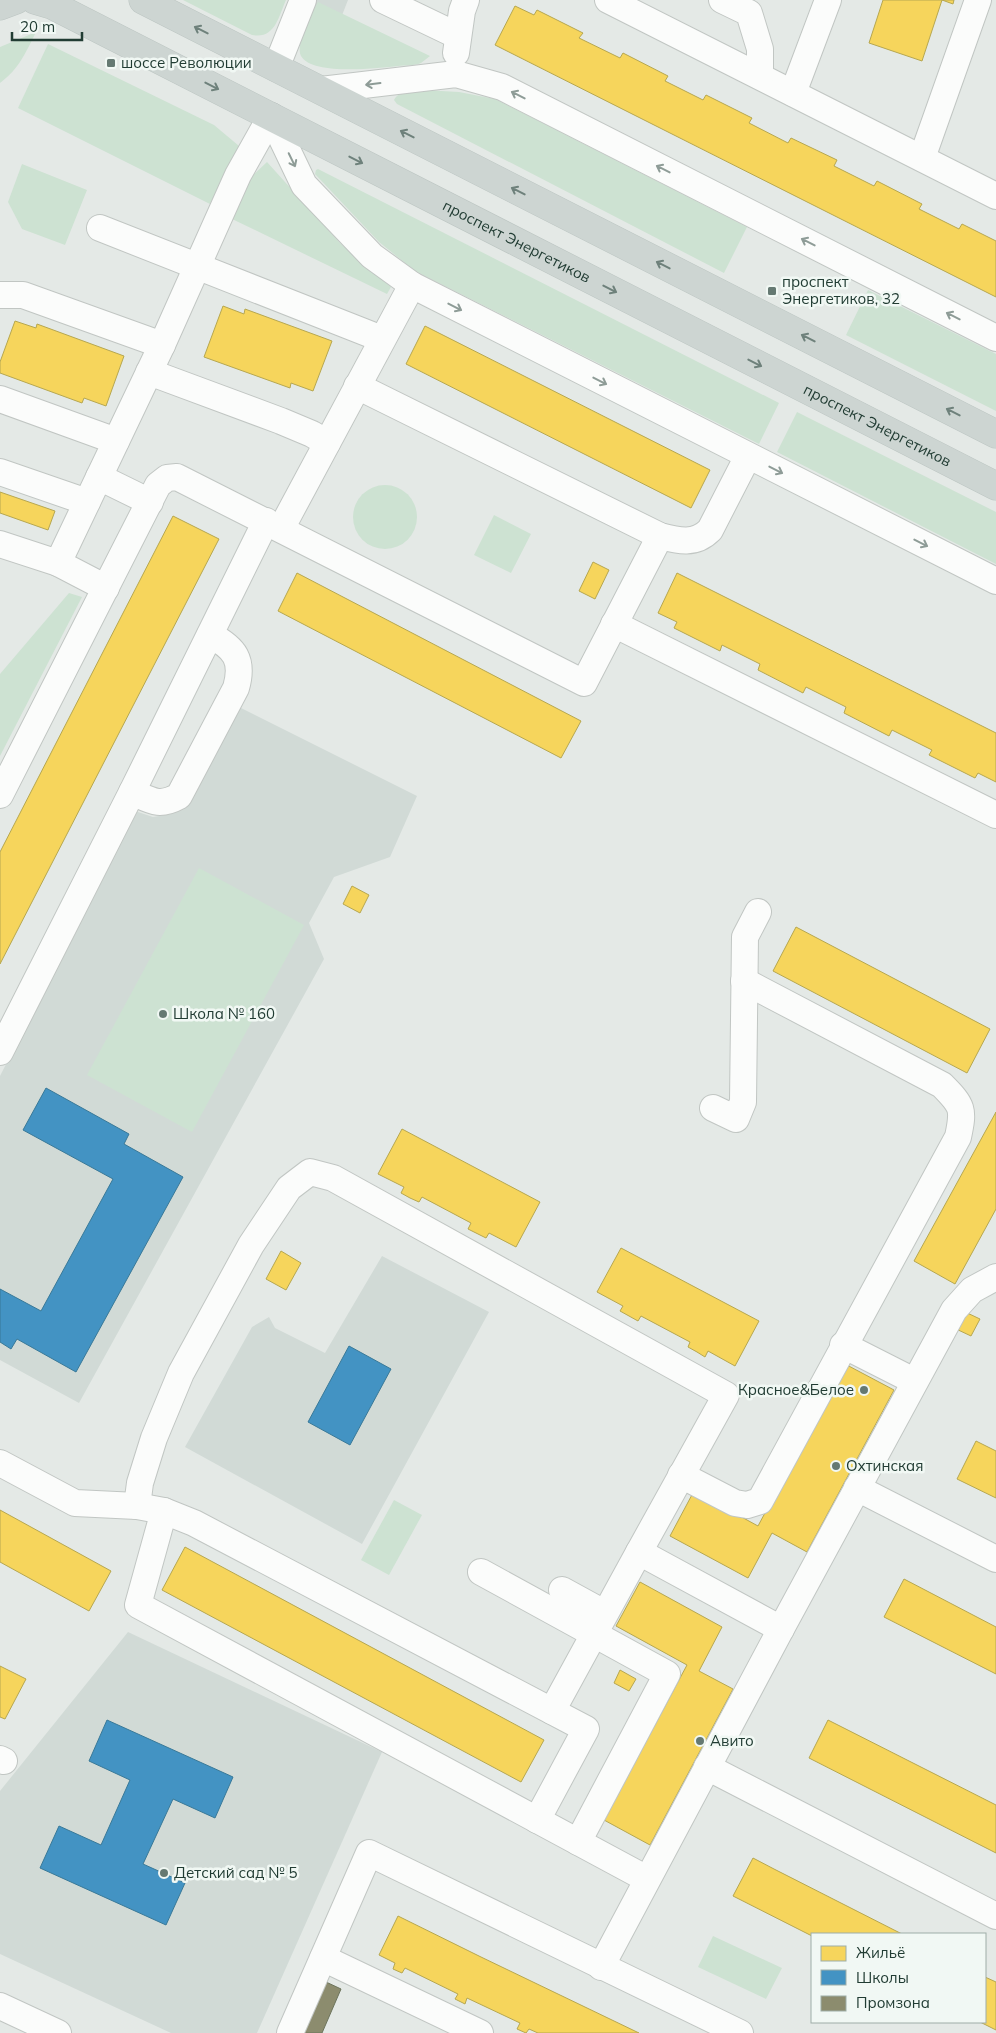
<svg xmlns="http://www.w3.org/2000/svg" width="996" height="2033" viewBox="0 0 996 2033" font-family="Mulish,sans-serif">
  <rect width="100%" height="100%" fill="#e4e9e6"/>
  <g fill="#d1dad6">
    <polygon points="297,0 348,0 339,23"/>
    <polygon points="239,707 417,796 390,857 334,877 309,923 324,959 79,1403 0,1360 0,1076 135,811 153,817 171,814 185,805"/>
    <polygon points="382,1256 489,1312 362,1544 185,1447 252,1327 269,1317 275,1328 325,1353"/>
    <polygon points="128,1632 382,1752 257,2033 171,2033 0,1954 0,1791"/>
  </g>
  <g fill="#cde2d2">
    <path d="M183,0H286C278,18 275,39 252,35Z"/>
    <path d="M318,2L430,56C427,58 424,61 421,63C414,66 405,65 398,66C378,68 312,76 301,56C295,44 312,13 318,2Z"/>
    <path d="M36,32C26,52 19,69 0,83V47Z"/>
    <polygon points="48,44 214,125 239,146 210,204 18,108"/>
    <path d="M423,90L459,92L495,99L747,227L724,273L397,104L394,100C399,90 413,92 423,90Z"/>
    <polygon points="267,162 340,243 391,287 387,294 230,218 248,180"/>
    <polygon points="22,164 87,190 65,245 22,229 8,202"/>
    <polygon points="318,169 779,403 759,444 415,271 379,242 315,174 316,170"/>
    <polygon points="868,290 996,354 996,411 846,335"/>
    <polygon points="797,412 996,512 996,564 777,452"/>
    <circle cx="385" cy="517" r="32"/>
    <polygon points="494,515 531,534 511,573 474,555"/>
    <polygon points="69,593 82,597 0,756 0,674"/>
    <polygon points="199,868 304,925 192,1132 87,1075"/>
    <polygon points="394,1500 422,1515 389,1575 361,1560"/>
    <polygon points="713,1936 782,1968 766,1999 698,1967"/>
  </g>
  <g fill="#f6d55c" stroke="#b6a750">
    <polygon points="883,0 954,0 953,4 942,0 922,61 869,43"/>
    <polygon points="515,6 534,15 537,10 583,33 579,38 620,58 623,53 668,76 665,81 703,100 706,95 752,118 749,123 788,143 791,138 837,160 834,166 874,186 877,181 922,204 919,209 959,229 962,224 996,241 996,297 495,45"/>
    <polygon points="223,306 244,314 245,309 332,341 313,391 291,383 290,388 204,357"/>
    <polygon points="15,321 36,328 37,324 124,356 106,406 84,398 82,403 0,373 0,362"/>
    <polygon points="425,326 710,470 691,508 406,364"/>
    <polygon points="0,492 55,511 48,530 0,513"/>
    <polygon points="173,516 219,539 0,964 0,852"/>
    <polygon points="593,562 609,570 595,599 579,591"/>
    <polygon points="297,573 581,721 561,758 278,611"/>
    <polygon points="677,573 996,733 996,782 978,773 975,778 929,755 932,750 892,730 889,736 844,713 846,707 806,687 803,693 758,670 760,664 722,645 720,651 674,628 677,622 658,613"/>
    <polygon points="352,886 369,895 360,913 343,904"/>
    <polygon points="796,927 990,1029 967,1073 773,971"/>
    <polygon points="996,1112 996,1209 955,1284 914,1261"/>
    <polygon points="402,1129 540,1202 516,1247 489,1233 486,1238 468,1229 471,1223 422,1197 419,1202 410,1198 401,1193 404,1187 378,1174"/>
    <polygon points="621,1248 759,1321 735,1366 708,1351 705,1357 697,1352 688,1347 690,1342 641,1316 638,1321 620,1311 623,1306 597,1292"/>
    <polygon points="281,1251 301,1263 286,1290 266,1279"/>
    <polygon points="963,1311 980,1319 971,1336 954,1328"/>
    <polygon points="845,1364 894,1390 807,1552 772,1533 748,1578 670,1536 694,1491 758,1526"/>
    <polygon points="976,1441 996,1451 996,1498 957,1479"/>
    <polygon points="0,1510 111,1571 89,1611 0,1562"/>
    <polygon points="185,1547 544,1740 521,1782 162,1590"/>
    <polygon points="904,1579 996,1627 996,1674 884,1617"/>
    <polygon points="640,1582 722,1627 699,1671 733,1689 650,1845 604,1820 687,1665 616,1626"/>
    <polygon points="0,1666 26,1679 5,1719 0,1717"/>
    <polygon points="620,1670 636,1679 629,1691 614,1683"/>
    <polygon points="828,1720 996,1805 996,1853 809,1758"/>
    <polygon points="753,1858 774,1869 902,1934 812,1934 812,1936 733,1896"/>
    <polygon points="398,1916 481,1957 639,2033 538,2033 529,2029 526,2033 517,2029 520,2023 467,1998 465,2004 455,1999 458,1994 405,1968 402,1973 393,1969 395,1963 379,1955"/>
    <polygon points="985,1977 996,1982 996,2030 980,2022 985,2022"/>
  </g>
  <g fill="#4393c3" stroke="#397998">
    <polygon points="46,1088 129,1134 124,1144 183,1177 76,1372 17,1339 11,1349 0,1342 0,1289 41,1311 113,1179 23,1130"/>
    <polygon points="349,1346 391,1369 350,1445 308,1422"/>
    <polygon points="107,1720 233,1777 215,1818 173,1799 143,1864 185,1883 166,1925 40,1868 59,1826 101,1845 130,1780 89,1761"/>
  </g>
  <polygon fill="#8c8c6e" stroke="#6c745c" points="326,1982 341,1989 322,2033 303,2033"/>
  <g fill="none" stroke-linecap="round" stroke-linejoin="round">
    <g stroke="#c1c6c3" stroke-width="28">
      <g id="minor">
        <polyline points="383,0 458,36"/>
        <polyline points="608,0 996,196"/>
        <polyline points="722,0 749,13 760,49 760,76"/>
        <polyline points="456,53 462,11 466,0"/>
        <polyline points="276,68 303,0"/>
        <polyline points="321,90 456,74 502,87 996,338"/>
        <polyline points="793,93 828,0"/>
        <polyline points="271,116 304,185 372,256 412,285 996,581"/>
        <polyline points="922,158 978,0"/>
        <polyline points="100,228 382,339"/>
        <polyline points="0,295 23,295 162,345"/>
        <polyline points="149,372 281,421 312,434 327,443"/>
        <path d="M357,386L660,536C679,541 695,545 710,530L748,456"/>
        <polyline points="0,399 116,441"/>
        <polyline points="0,472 87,502"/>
        <polyline points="99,477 150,502"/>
        <polyline points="281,529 412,285"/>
        <polyline points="0,544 58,563 106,588"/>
        <polyline points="58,563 162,345 238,175 271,116"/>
        <polyline points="614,624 996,815"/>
        <path d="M132,792C152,801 159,807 179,796L236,688C244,660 235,648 210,635"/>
        <polyline points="0,795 158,485 167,478 177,477 584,683 660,536"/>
        <polyline points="0,1052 132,792 266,521"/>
        <polyline points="713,1108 736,1119 743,1102 745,937 758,912"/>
        <polyline points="843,1345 914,1381"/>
        <polyline points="0,1463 75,1503 137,1506 164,1511 194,1523 586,1729 537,1820"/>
        <path d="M681,1475L735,1503L747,1505L760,1501L958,1137C964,1109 963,1106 942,1085L744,981"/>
        <polyline points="857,1488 996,1559"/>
        <polyline points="137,1506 140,1483 154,1438 181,1373 251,1245 289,1188 310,1172 333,1178 726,1395 639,1552"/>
        <polyline points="164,1511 138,1605 647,1879"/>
        <polyline points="481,1572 667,1674 578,1842"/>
        <polyline points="562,1590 604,1613"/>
        <polyline points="552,1711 639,1552 781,1629"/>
        <polyline points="0,1759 4,1761"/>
        <polyline points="707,1767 996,1916"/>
        <polyline points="323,1958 480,2033"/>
        <polyline points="601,1967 781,1629 954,1310 972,1290 996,1277"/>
        <polyline points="0,2006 58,2033"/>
        <polyline points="290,2033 369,1853 740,2033"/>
      </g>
    </g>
    <g stroke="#bcc5c2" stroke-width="29">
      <g id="major">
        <path id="s1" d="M35,0L52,5L996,486"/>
        <polyline points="143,0 996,434"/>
        <polyline points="0,6 16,0"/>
      </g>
    </g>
    <use href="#minor" stroke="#fbfcfb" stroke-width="26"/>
    <use href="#major" stroke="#cdd5d2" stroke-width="28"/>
  </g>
  <defs><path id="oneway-shaft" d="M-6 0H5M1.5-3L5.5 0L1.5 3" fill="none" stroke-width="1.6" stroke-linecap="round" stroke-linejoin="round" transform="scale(1.25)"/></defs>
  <g stroke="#6e817b">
    <use href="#oneway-shaft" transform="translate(201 30) rotate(-153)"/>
    <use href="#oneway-shaft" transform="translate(212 86) rotate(27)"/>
    <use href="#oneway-shaft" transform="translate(407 134) rotate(-153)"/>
    <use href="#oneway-shaft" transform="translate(356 160) rotate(27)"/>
    <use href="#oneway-shaft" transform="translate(518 191) rotate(-153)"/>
    <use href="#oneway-shaft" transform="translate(663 265) rotate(-153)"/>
    <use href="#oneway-shaft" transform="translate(610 289) rotate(27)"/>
    <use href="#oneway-shaft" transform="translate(808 338) rotate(-153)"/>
    <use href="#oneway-shaft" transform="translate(755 363) rotate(27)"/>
    <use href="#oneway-shaft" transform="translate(953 412) rotate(-153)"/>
  </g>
  <g stroke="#8e9c97">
    <use href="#oneway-shaft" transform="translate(373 84) rotate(173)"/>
    <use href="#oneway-shaft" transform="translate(518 95) rotate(-153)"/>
    <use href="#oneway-shaft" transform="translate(292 160) rotate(64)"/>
    <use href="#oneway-shaft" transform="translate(663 169) rotate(-153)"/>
    <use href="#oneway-shaft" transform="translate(808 242) rotate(-153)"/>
    <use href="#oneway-shaft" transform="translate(455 307) rotate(27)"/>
    <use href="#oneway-shaft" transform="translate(953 316) rotate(-153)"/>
    <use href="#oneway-shaft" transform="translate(600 381) rotate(27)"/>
    <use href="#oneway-shaft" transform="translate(776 470) rotate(27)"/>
    <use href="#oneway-shaft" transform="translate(921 543) rotate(27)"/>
  </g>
  <g fill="#657972" stroke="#f1f8f4" stroke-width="2">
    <rect x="106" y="58" width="10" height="10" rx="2.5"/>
    <rect x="767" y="286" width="10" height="10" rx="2.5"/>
    <circle cx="163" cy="1014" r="5"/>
    <circle cx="864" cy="1390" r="5"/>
    <circle cx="836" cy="1466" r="5"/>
    <circle cx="700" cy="1741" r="5"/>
    <circle cx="164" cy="1873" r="5"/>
  </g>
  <g text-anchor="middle" stroke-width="5" stroke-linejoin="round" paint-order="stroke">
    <g font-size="15" fill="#213c33" stroke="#f1f8f4" text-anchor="start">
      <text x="121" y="68">шоссе Революции</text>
      <text x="782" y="287">проспект<tspan x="782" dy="17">Энергетиков, 32</tspan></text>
      <text x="173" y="1019">Школа № 160</text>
      <text x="854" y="1395" text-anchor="end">Красное&amp;Белое</text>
      <text x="846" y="1471">Охтинская</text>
      <text x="710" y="1746">Авито</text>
      <text x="174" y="1878">Детский сад № 5</text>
    </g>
    <g font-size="15" fill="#213c33" stroke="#f1f8f4">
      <text dy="5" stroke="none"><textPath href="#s1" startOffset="539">проспект Энергетиков</textPath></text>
      <text dy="5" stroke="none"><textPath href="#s1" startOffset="944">проспект Энергетиков</textPath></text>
    </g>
  </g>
  <rect x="811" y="1933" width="175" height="90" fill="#f1f8f4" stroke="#9eada7"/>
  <rect x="821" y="1946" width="25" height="15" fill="#f6d55c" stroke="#9eada7"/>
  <text x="856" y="1958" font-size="15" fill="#213c33">Жильё</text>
  <rect x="821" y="1970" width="25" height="15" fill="#4393c3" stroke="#9eada7"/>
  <text x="856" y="1983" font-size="15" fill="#213c33">Школы</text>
  <rect x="821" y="1996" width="25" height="15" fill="#8c8c6e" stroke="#9eada7"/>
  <text x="856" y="2008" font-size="15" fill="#213c33">Промзона</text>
  <path d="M12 32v8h70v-8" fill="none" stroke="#213c33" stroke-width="2.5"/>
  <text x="20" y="32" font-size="15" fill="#213c33" stroke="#f1f8f4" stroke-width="4" paint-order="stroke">20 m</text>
</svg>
